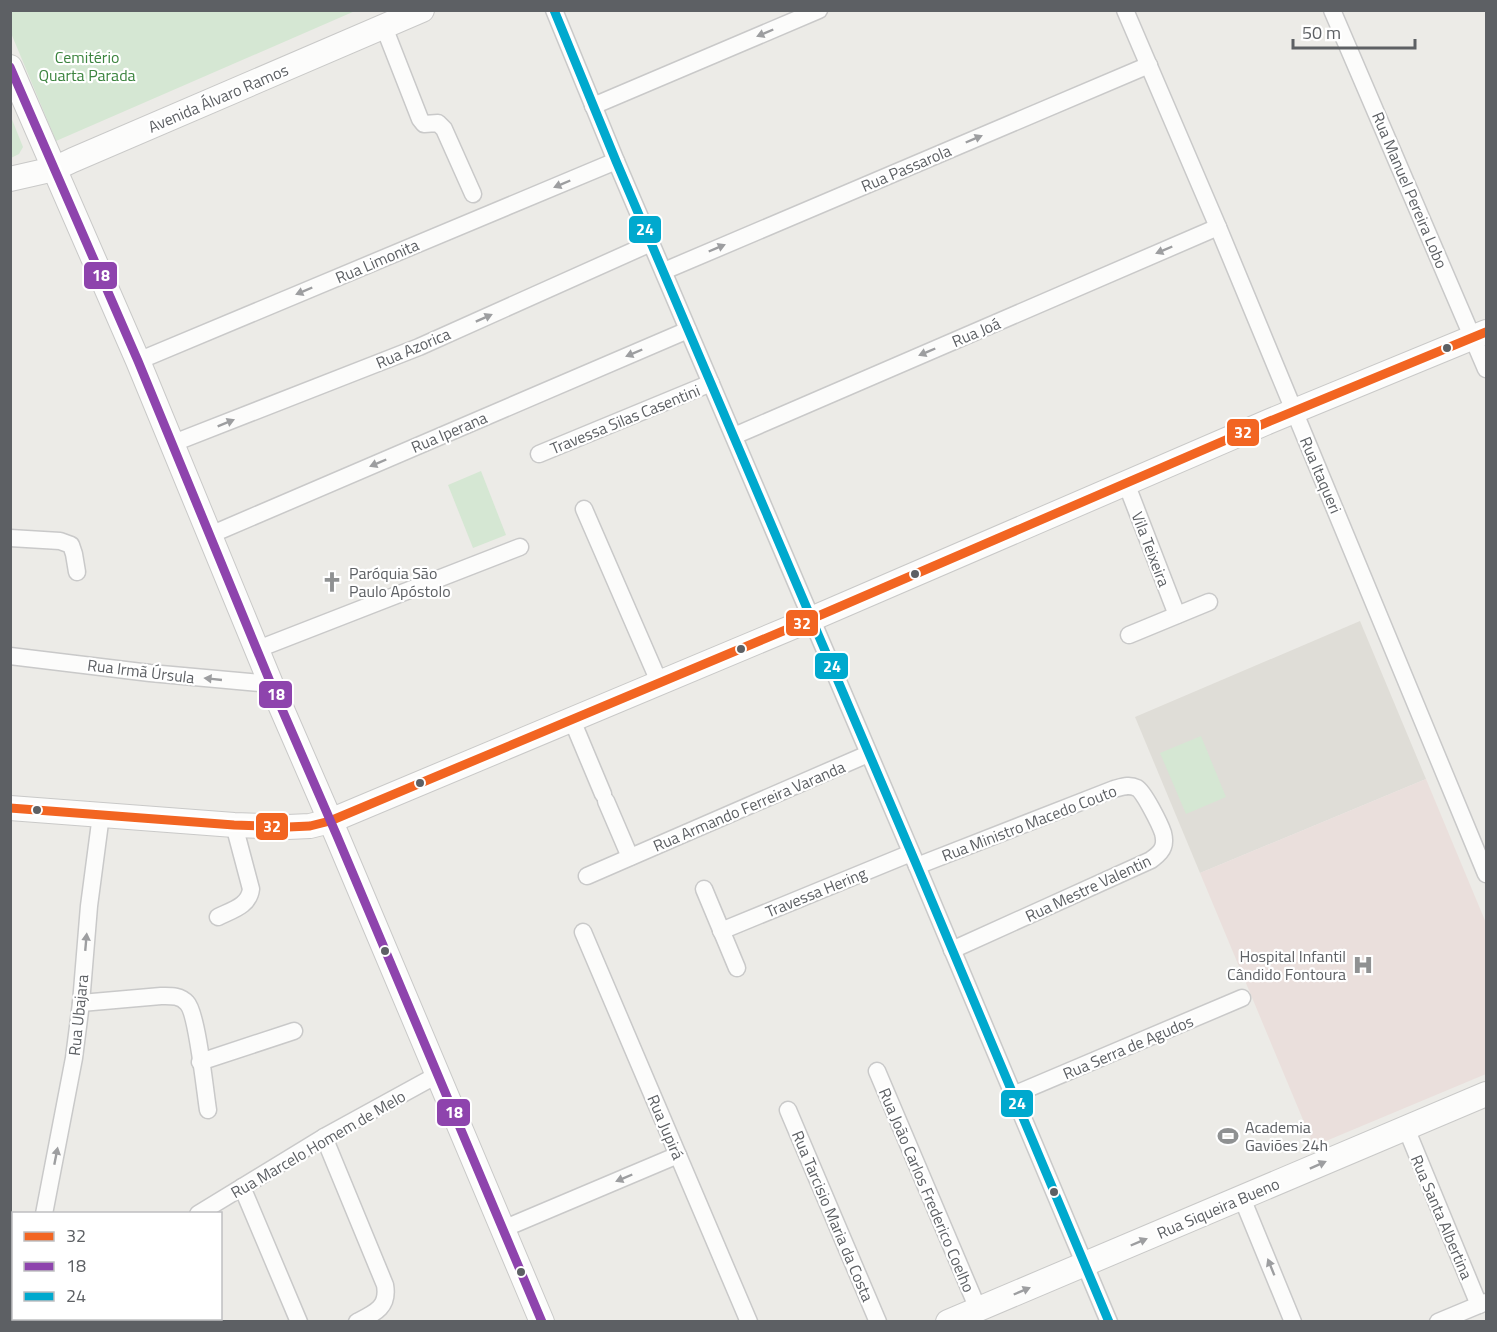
<svg xmlns="http://www.w3.org/2000/svg" width="1497" height="1332" viewBox="0 0 1497 1332" font-family="'Titillium Web',sans-serif">
  <rect width="100%" height="100%" fill="#ecebe7"/>
  <polygon fill="#dfddd7" points="1360,621 1426,779 1200,873 1135,717"/>
  <polygon fill="#eadfdc" points="1426,779 1486,923 1486,1074 1314,1146 1200,873"/>
  <g fill="#d5e7d3">
    <polygon points="10,11 11,10 355,11 56,141 11,33"/>
    <polygon points="11,117 23,147 19,154 11,158"/>
    <polygon points="481,471 506,535 473,548 448,485"/>
    <polygon points="1201,736 1226,797 1186,814 1160,753"/>
  </g>
  <g fill="none" stroke-linecap="round" stroke-linejoin="round">
    <g stroke="#c9c9c9" stroke-width="19">
      <g id="street">
        <polyline points="554,10 616,161 917,866 1109,1322"/>
        <polyline points="1125,10 1218,227 1486,874"/>
        <polyline points="1332,10 1486,369"/>
        <polyline points="384,27 420,119 424,124 438,123 444,129 473,194"/>
        <polyline points="593,106 819,10"/>
        <polyline points="664,271 1149,65"/>
        <polyline points="138,361 616,161"/>
        <polyline points="734,436 1218,227"/>
        <polyline points="171,444 419,347 651,243"/>
        <polyline points="539,454 711,383"/>
        <polyline points="1126,483 1177,615"/>
        <polyline points="584,509 660,684"/>
        <polyline points="210,535 688,330"/>
        <polyline points="10,538 60,541 71,545 74,554 77,572"/>
        <polyline points="1129,635 1209,602"/>
        <polyline points="258,649 520,547"/>
        <polyline points="10,656 150,673 271,684"/>
        <polyline points="572,720 603,794"/>
        <polyline points="606,801 630,857"/>
        <path d="M917,866L1114,789C1122,787 1129,784 1137,788C1144,792 1160,824 1163,833C1164,837 1165,842 1163,847C1161,853 1156,856 1151,860L952,950"/>
        <polyline points="587,876 868,754"/>
        <polyline points="704,889 737,968"/>
        <path d="M218,917C232,910 249,906 251,889L234,825"/>
        <polyline points="721,931 911,853"/>
        <polyline points="583,932 749,1322"/>
        <path d="M81,1003L161,996C170,996 180,995 187,1003C197,1013 205,1091 208,1110"/>
        <polyline points="200,1062 294,1031"/>
        <polyline points="877,1071 978,1309"/>
        <polyline points="1013,1095 1242,998"/>
        <polyline points="788,1110 878,1322"/>
        <polyline points="1406,1128 1479,1305"/>
        <path d="M324,1137L385,1285C389,1307 375,1313 357,1322"/>
        <polyline points="242,1187 299,1322"/>
        <polyline points="1242,1198 1293,1322"/>
        <polyline points="44,1214 74,1058 81,1003 89,906 101,815"/>
        <polyline points="198,1214 324,1137 437,1075"/>
        <polyline points="10,1222 14,1222"/>
        <polyline points="503,1229 678,1155"/>
        <polyline points="209,1318 210,1322"/>
        <polyline points="1438,1322 1486,1302"/>
      </g>
    </g>
    <g stroke="#c9c9c8" stroke-width="26">
      <g id="secondary">
        <polyline points="10,67 138,361 271,684 337,836 542,1322"/>
        <polyline points="10,179 54,169 73,160 422,10"/>
        <polyline points="10,808 234,825 288,827 310,826 330,821 795,626 1270,421 1486,332"/>
        <polyline points="948,1322 1486,1094"/>
      </g>
    </g>
    <use href="#street" stroke="#fcfcfb" stroke-width="16"/>
    <use href="#secondary" stroke="#fcfcfb" stroke-width="24"/>
    <g stroke="#fff" stroke-width="14">
      <polyline id="bus-1" points="10,808 234,825 288,827 310,826 330,821 795,626 1270,421 1486,332"/>
    </g>
    <g stroke="#fff" stroke-width="14">
      <polyline id="bus-2" points="10,67 138,361 271,684 337,836 542,1322"/>
    </g>
    <g stroke="#fff" stroke-width="14">
      <polyline id="bus-3" points="554,10 616,161 917,866 1109,1322"/>
    </g>
    <use href="#bus-1" stroke="#f26522" stroke-width="9"/>
    <use href="#bus-2" stroke="#8e44ad" stroke-width="9"/>
    <use href="#bus-3" stroke="#00a9ce" stroke-width="9"/>
  </g>
  <defs><path id="oneway-solid" d="M-6-.8H1V-3.2L6.5 0L1 3.2V.8H-6Z" transform="scale(1.5)"/></defs>
  <g fill="#9d9ea0">
    <use href="#oneway-solid" transform="translate(765 33) rotate(157)"/>
    <use href="#oneway-solid" transform="translate(974 139) rotate(-23)"/>
    <use href="#oneway-solid" transform="translate(562 184) rotate(157)"/>
    <use href="#oneway-solid" transform="translate(717 248) rotate(-23)"/>
    <use href="#oneway-solid" transform="translate(1164 250) rotate(157)"/>
    <use href="#oneway-solid" transform="translate(304 291) rotate(157)"/>
    <use href="#oneway-solid" transform="translate(484 318) rotate(-24)"/>
    <use href="#oneway-solid" transform="translate(927 352) rotate(157)"/>
    <use href="#oneway-solid" transform="translate(634 353) rotate(157)"/>
    <use href="#oneway-solid" transform="translate(226 423) rotate(-22)"/>
    <use href="#oneway-solid" transform="translate(378 463) rotate(157)"/>
    <use href="#oneway-solid" transform="translate(213 679) rotate(-174)"/>
    <use href="#oneway-solid" transform="translate(86 942) rotate(-85)"/>
    <use href="#oneway-solid" transform="translate(56 1156) rotate(-79)"/>
    <use href="#oneway-solid" transform="translate(1318 1165) rotate(-24)"/>
    <use href="#oneway-solid" transform="translate(624 1178) rotate(157)"/>
    <use href="#oneway-solid" transform="translate(1139 1242) rotate(-23)"/>
    <use href="#oneway-solid" transform="translate(1271 1267) rotate(-112)"/>
    <use href="#oneway-solid" transform="translate(1022 1291) rotate(-23)"/>
  </g>
  <defs>
    <g id="church-bare" transform="scale(1.62)"><path d="M-1.2-6h2.4v3.5h3.3v2.4h-3.3V6h-2.4V-.1h-3.3v-2.4h3.3Z" fill="#8f9192" stroke="#fff" stroke-width="2.5" paint-order="stroke"/></g>
    <g id="hospital-bare" transform="scale(1.62)"><path d="M-5-5h3v3.5h4V-5h3V5h-3V1.5h-4V5h-3Z" fill="#8f9192" stroke="#fff" stroke-width="2.5" paint-order="stroke"/></g>
    <g id="stadium-bare" transform="scale(1.62)"><path d="M0-5a6.5 5 0 1 0 0 10a6.5 5 0 1 0 0-10ZM-3.5-1.8h7v3.6h-7Z" fill="#8f9192" stroke="#fff" stroke-width="2.5" paint-order="stroke"/></g>
  </defs>
  <g fill-rule="evenodd">
    <use href="#church-bare" x="332" y="582"/>
    <use href="#hospital-bare" x="1363" y="965"/>
    <use href="#stadium-bare" x="1228" y="1136"/>
  </g>
  <g fill="#5d6064" stroke="#fff" stroke-width="2">
    <circle cx="1447" cy="348" r="5"/>
    <circle cx="915" cy="574" r="5"/>
    <circle cx="741" cy="649" r="5"/>
    <circle cx="420" cy="783" r="5"/>
    <circle cx="37" cy="810" r="5"/>
    <circle cx="385" cy="951" r="5"/>
    <circle cx="1054" cy="1192" r="5"/>
    <circle cx="521" cy="1272" r="5"/>
  </g>
  <g text-anchor="middle" stroke-width="4.5" stroke-linejoin="round" paint-order="stroke">
    <g font-size="16" fill="#3c843f" stroke="#fff">
      <text x="87" y="63">Cemitério<tspan x="87" dy="18">Quarta Parada</tspan></text>
    </g>
    <g font-size="16" fill="#5d6064" stroke="#fff">
      <text transform="translate(218 98) rotate(-23)" y="6">Avenida Álvaro Ramos</text>
      <text transform="translate(906 168) rotate(-23)" y="6">Rua Passarola</text>
      <text transform="translate(1410 190) rotate(67)" y="6">Rua Manuel Pereira Lobo</text>
      <text transform="translate(377 261) rotate(-23)" y="6">Rua Limonita</text>
      <text transform="translate(976 332) rotate(-23)" y="6">Rua Joá</text>
      <text transform="translate(413 348) rotate(-23)" y="6">Rua Azorica</text>
      <text transform="translate(625 419) rotate(-22)" y="6">Travessa Silas Casentini</text>
      <text transform="translate(449 432) rotate(-23)" y="6">Rua Iperana</text>
      <text transform="translate(1321 475) rotate(67)" y="6">Rua Itaqueri</text>
      <text transform="translate(1151 549) rotate(69)" y="6">Vila Teixeira</text>
      <text transform="translate(141 671) rotate(7)" y="6">Rua Irmã Úrsula</text>
      <text transform="translate(749 806) rotate(-23)" y="6">Rua Armando Ferreira Varanda</text>
      <text transform="translate(1029 823) rotate(-21)" y="6">Rua Ministro Macedo Couto</text>
      <text transform="translate(1088 888) rotate(-25)" y="6">Rua Mestre Valentin</text>
      <text transform="translate(816 892) rotate(-22)" y="6">Travessa Hering</text>
      <text transform="translate(78 1015) rotate(-84)" y="6">Rua Ubajara</text>
      <text transform="translate(1128 1047) rotate(-23)" y="6">Rua Serra de Agudos</text>
      <text transform="translate(666 1127) rotate(67)" y="6">Rua Jupirá</text>
      <text transform="translate(318 1144) rotate(-30)" y="6">Rua Marcelo Homem de Melo</text>
      <text transform="translate(927 1190) rotate(67)" y="6">Rua João Carlos Frederico Coelho</text>
      <text transform="translate(1218 1208) rotate(-23)" y="6">Rua Siqueira Bueno</text>
      <text transform="translate(833 1216) rotate(67)" y="6">Rua Tarcisio Maria da Costa</text>
      <text transform="translate(1442 1217) rotate(67)" y="6">Rua Santa Albertina</text>
    </g>
    <g font-size="16" fill="#5d6064" stroke="#fff" text-anchor="start">
      <text x="349" y="579">Paróquia São<tspan x="349" dy="18">Paulo Apóstolo</tspan></text>
      <text x="1346" y="962" text-anchor="end">Hospital Infantil<tspan x="1346" dy="18">Cândido Fontoura</tspan></text>
      <text x="1245" y="1133">Academia<tspan x="1245" dy="18">Gaviões 24h</tspan></text>
    </g>
  </g>
  <g stroke="#fff" stroke-width="2">
    <rect x="628" y="215" width="34" height="29" rx="6" fill="#00a9ce"/>
    <rect x="83" y="261" width="35" height="29" rx="6" fill="#8e44ad"/>
    <rect x="1226" y="418" width="34" height="29" rx="6" fill="#f26522"/>
    <rect x="785" y="609" width="34" height="28" rx="6" fill="#f26522"/>
    <rect x="814" y="652" width="35" height="28" rx="6" fill="#00a9ce"/>
    <rect x="258" y="680" width="35" height="29" rx="6" fill="#8e44ad"/>
    <rect x="255" y="812" width="34" height="29" rx="6" fill="#f26522"/>
    <rect x="1000" y="1089" width="34" height="29" rx="6" fill="#00a9ce"/>
    <rect x="436" y="1098" width="35" height="29" rx="6" fill="#8e44ad"/>
  </g>
  <g font-size="16" text-anchor="middle" font-weight="bold" fill="#fff">
    <text x="645" y="235">24</text>
    <text x="101" y="281">18</text>
    <text x="1243" y="438">32</text>
    <text x="802" y="629">32</text>
    <text x="832" y="672">24</text>
    <text x="276" y="700">18</text>
    <text x="272" y="832">32</text>
    <text x="1017" y="1109">24</text>
    <text x="454" y="1118">18</text>
  </g>
  <rect width="1497" height="1332" fill="none" stroke="#5d6064" stroke-width="24"/>
  <rect x="12" y="1212" width="210" height="108" fill="#ffffff" stroke="#bebfc1" stroke-width="1.5"/>
  <rect x="24" y="1232" width="30" height="9" fill="#f26522" stroke="#bebfc1" stroke-width="1.5"/>
  <text x="66" y="1242" font-size="18" fill="#5d6064">32</text>
  <rect x="24" y="1262" width="30" height="9" fill="#8e44ad" stroke="#bebfc1" stroke-width="1.5"/>
  <text x="66" y="1272" font-size="18" fill="#5d6064">18</text>
  <rect x="24" y="1292" width="30" height="9" fill="#00a9ce" stroke="#bebfc1" stroke-width="1.5"/>
  <text x="66" y="1302" font-size="18" fill="#5d6064">24</text>
  <path d="M1293 39v9h122v-9" fill="none" stroke="#5d6064" stroke-width="3"/>
  <text x="1302" y="39" font-size="18" fill="#5d6064" stroke="#ffffff" stroke-width="4.5" paint-order="stroke">50 m</text>
</svg>
